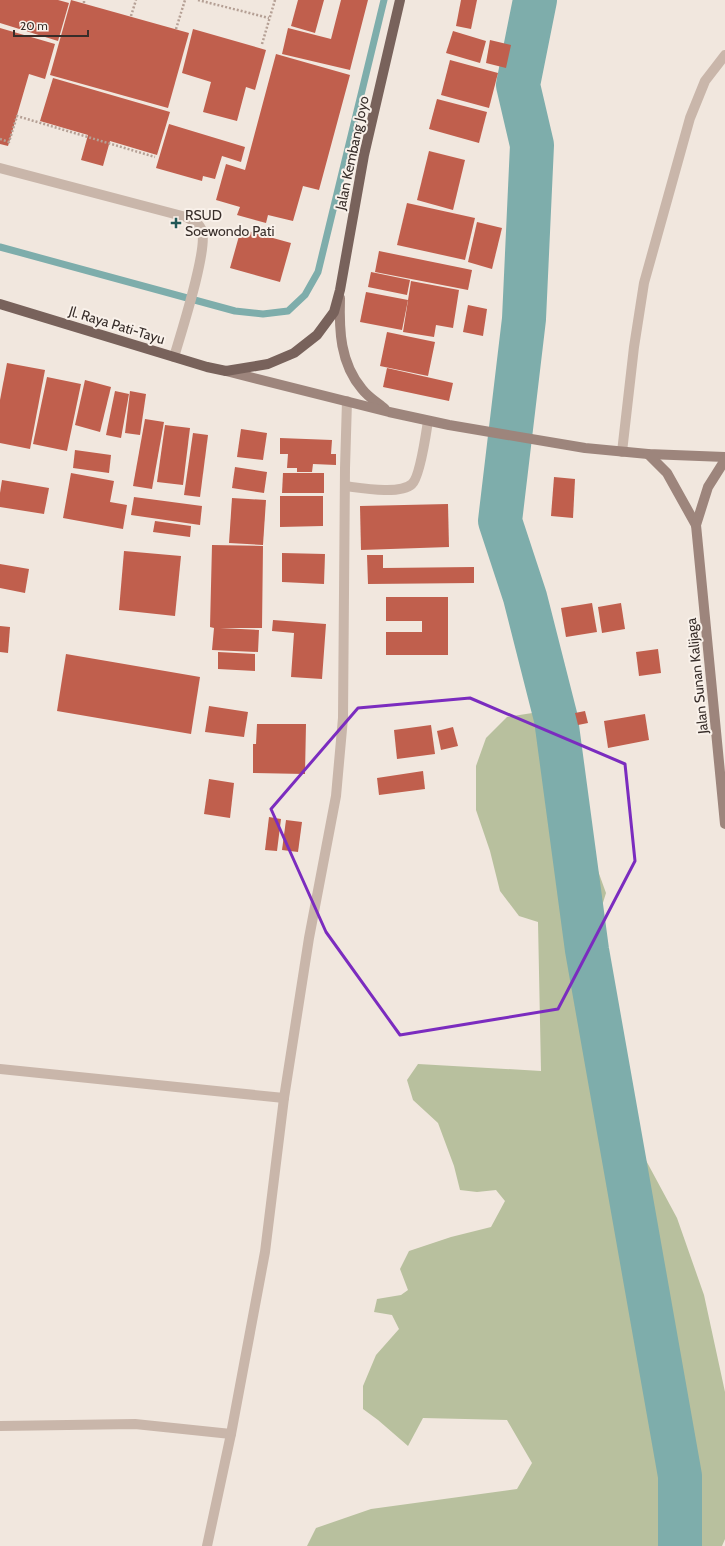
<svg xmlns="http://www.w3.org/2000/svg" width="725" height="1546" viewBox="0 0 725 1546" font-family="Cabin,sans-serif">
  <rect width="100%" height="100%" fill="#f1e7de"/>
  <polygon fill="#b8c09e" points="562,706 589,846 606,893 580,977 592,1060 677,1218 704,1295 725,1392 725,1539 722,1546 307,1546 316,1528 371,1509 517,1489 532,1463 507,1420 423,1418 408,1446 378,1420 363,1409 363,1386 376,1355 399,1329 392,1315 374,1312 377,1299 401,1295 408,1290 400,1269 409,1251 451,1237 491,1227 505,1201 496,1190 477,1192 460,1190 454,1166 438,1123 413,1100 407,1080 418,1064 541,1071 538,922 519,916 500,891 490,851 476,810 476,766 486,738 507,717 539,712"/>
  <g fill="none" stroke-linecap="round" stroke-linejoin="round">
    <polyline stroke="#7eadab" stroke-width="7" points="0,247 235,311 263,314 288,311 305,295 318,272 384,0"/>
    <polyline stroke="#7eadab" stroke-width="44" points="535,0 518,85 532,145 524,319 500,521 525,597 556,719 587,950 680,1476 680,1546"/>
  </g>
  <g fill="#c05f4d">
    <polygon points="0,0 58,0 69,3 58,41 0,23"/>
    <polygon points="71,0 189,33 168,108 50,75"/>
    <polygon points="298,0 324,0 315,33 291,26"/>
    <polygon points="341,0 368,0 350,70 282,54 288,28 331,39"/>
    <polygon points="461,0 477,0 471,29 456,26"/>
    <polygon points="0,28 55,44 45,79 29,74 8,146 0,144"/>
    <polygon points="193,29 266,50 255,90 246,87 237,121 203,112 211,82 182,73"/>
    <polygon points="453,31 486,41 480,63 446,53"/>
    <polygon points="490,40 511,45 506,68 486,63"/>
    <polygon points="276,54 350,75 319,190 303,186 293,221 268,215 266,223 237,215 240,207 216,200 226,164 245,170"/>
    <polygon points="450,60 498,73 489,108 441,95"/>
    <polygon points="53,78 170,112 157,155 110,141 103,166 81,160 88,135 40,121"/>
    <polygon points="437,99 487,112 479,143 429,129"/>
    <polygon points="169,124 245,147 241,162 222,156 215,179 203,176 202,181 156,168"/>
    <polygon points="429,151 465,160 453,210 417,200"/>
    <polygon points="407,203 475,218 465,260 397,245"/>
    <polygon points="477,222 502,228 492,269 468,262"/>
    <polygon points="241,229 291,243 280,282 230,268"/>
    <polygon points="379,251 472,270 468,290 375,272"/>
    <polygon points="371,272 410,280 407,295 368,287"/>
    <polygon points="411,281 459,290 453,328 436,325 434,337 403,332"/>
    <polygon points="366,292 408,300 402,330 360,322"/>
    <polygon points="468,305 487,309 483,336 463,332"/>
    <polygon points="387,332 435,342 428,376 380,366"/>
    <polygon points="7,363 45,370 30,449 0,443 0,400"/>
    <polygon points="387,368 453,383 449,401 383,387"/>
    <polygon points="47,377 81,384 67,451 33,444"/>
    <polygon points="85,380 111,387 100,432 75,425"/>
    <polygon points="115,391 129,394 121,438 106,435"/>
    <polygon points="130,391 146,394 140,435 125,433"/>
    <polygon points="145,419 164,422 152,489 133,486"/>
    <polygon points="165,425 190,428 183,485 157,482"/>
    <polygon points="241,429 267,433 263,460 237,457"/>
    <polygon points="193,433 208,435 200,497 184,495"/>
    <polygon points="280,438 332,440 331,454 336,454 336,465 313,464 312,472 297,472 297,468 287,468 288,454 280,454"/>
    <polygon points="75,450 111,455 109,473 73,468"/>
    <polygon points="235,467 267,472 264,493 232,488"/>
    <polygon points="71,473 114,481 110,502 127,505 123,529 63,518"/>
    <polygon points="283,473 324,473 324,493 282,493"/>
    <polygon points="554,477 575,479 573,518 551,516"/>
    <polygon points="2,480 49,488 44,514 0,507 0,493"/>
    <polygon points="280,496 323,496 323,526 280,527"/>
    <polygon points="134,497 202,506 200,525 131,515"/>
    <polygon points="232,498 266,500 263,545 229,543"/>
    <polygon points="448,504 449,547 361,550 360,506"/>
    <polygon points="155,521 191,526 190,537 153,532"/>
    <polygon points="212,545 263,546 262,628 220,628 259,630 258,652 212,650 214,628 210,627"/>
    <polygon points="124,551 181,556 175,616 119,610"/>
    <polygon points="282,553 325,554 324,584 282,582"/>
    <polygon points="367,555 383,555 383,568 474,567 474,583 368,584"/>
    <polygon points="0,564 29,569 25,593 0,588"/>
    <polygon points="386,597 448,597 448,655 386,655 386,632 422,632 422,621 386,621"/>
    <polygon points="592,603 597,632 566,637 561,608"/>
    <polygon points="621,603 625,629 602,633 598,607"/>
    <polygon points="273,620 326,624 322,679 291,677 294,633 272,631"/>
    <polygon points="0,626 10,627 8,653 0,652"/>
    <polygon points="658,649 661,673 639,676 636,652"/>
    <polygon points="218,652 255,654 255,671 218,669"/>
    <polygon points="66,654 200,677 191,734 57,711"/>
    <polygon points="209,706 248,712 244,737 205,732"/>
    <polygon points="585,711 588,723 578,725 575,713"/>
    <polygon points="645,714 649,740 608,748 604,721"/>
    <polygon points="257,724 306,724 305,774 253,773 253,744 256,744"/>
    <polygon points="431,725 435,754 397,759 394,730"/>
    <polygon points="453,727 458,746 441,750 437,731"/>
    <polygon points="423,771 425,789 379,795 377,778"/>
    <polygon points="209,779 234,783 230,818 204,814"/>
    <polygon points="269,817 281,819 277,851 265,850"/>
    <polygon points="286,820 302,822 298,852 282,850"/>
  </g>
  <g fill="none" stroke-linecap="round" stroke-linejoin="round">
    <g stroke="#b5a095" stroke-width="2.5" stroke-dasharray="2 2" stroke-linecap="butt">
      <polyline points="198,0 269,18"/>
      <polyline points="84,3 84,0"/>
      <polyline points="131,16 136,0"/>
      <polyline points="176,29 185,0"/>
      <polyline points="262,44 275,0"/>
      <polyline points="0,139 9,142 17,116 155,157"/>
    </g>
    <g stroke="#c9b6aa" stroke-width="10">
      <path d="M0,168L186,217C193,221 200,223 202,231C208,250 181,333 174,357"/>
      <path d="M345,486C361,488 400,495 412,484C420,477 426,434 428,421"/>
    </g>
    <g stroke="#c9b6aa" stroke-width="10">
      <polyline points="622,452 634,347 644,283 690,118 705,81 725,55"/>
      <polyline points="0,1069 284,1098"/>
      <polyline points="0,1426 135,1424 231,1434"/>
      <polyline points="207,1546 231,1434 265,1252 284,1098 309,938 336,796 343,718 345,468 347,401"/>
    </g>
    <g stroke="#9d857c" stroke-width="10">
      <path d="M340,298C339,330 340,363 362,389C368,397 378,403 385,409"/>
      <polyline points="226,371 389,412 449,425 585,448 648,454 725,457"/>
      <polyline points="648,454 667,473 696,525"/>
      <polyline points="725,460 708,487 696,525 725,824"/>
    </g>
    <polyline stroke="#78625b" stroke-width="10" points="0,304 207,367 226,371 268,364 294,353 317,335 334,312 340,290 364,155 400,0"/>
  </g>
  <path fill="none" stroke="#7b2cbf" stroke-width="3" stroke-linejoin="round" d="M470,698L625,764L635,861L558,1009L400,1035L326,932L271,809L358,708Z"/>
  <path fill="#215756" stroke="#f9f1ea" stroke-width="1.5" d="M174 217h4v4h4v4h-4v4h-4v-4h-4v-4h4z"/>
  <g text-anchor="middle" stroke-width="4" stroke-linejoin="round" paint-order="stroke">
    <g font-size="14" fill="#372d29" stroke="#f9f1ea">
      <text transform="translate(352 153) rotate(-78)" y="5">Jalan Kembang Joyo</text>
      <text transform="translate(117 325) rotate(17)" y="5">Jl. Raya Pati-Tayu</text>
      <text transform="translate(697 676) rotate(-96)" y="5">Jalan Sunan Kalijaga</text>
    </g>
    <g font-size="14" fill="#372d29" stroke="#f9f1ea" text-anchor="start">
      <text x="185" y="220">RSUD<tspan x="185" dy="16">Soewondo Pati</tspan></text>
    </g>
  </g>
  <path d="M14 30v6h74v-6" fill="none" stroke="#372d29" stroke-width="2"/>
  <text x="20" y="30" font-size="12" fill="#372d29" stroke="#f9f1ea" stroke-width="3" paint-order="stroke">20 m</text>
</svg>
